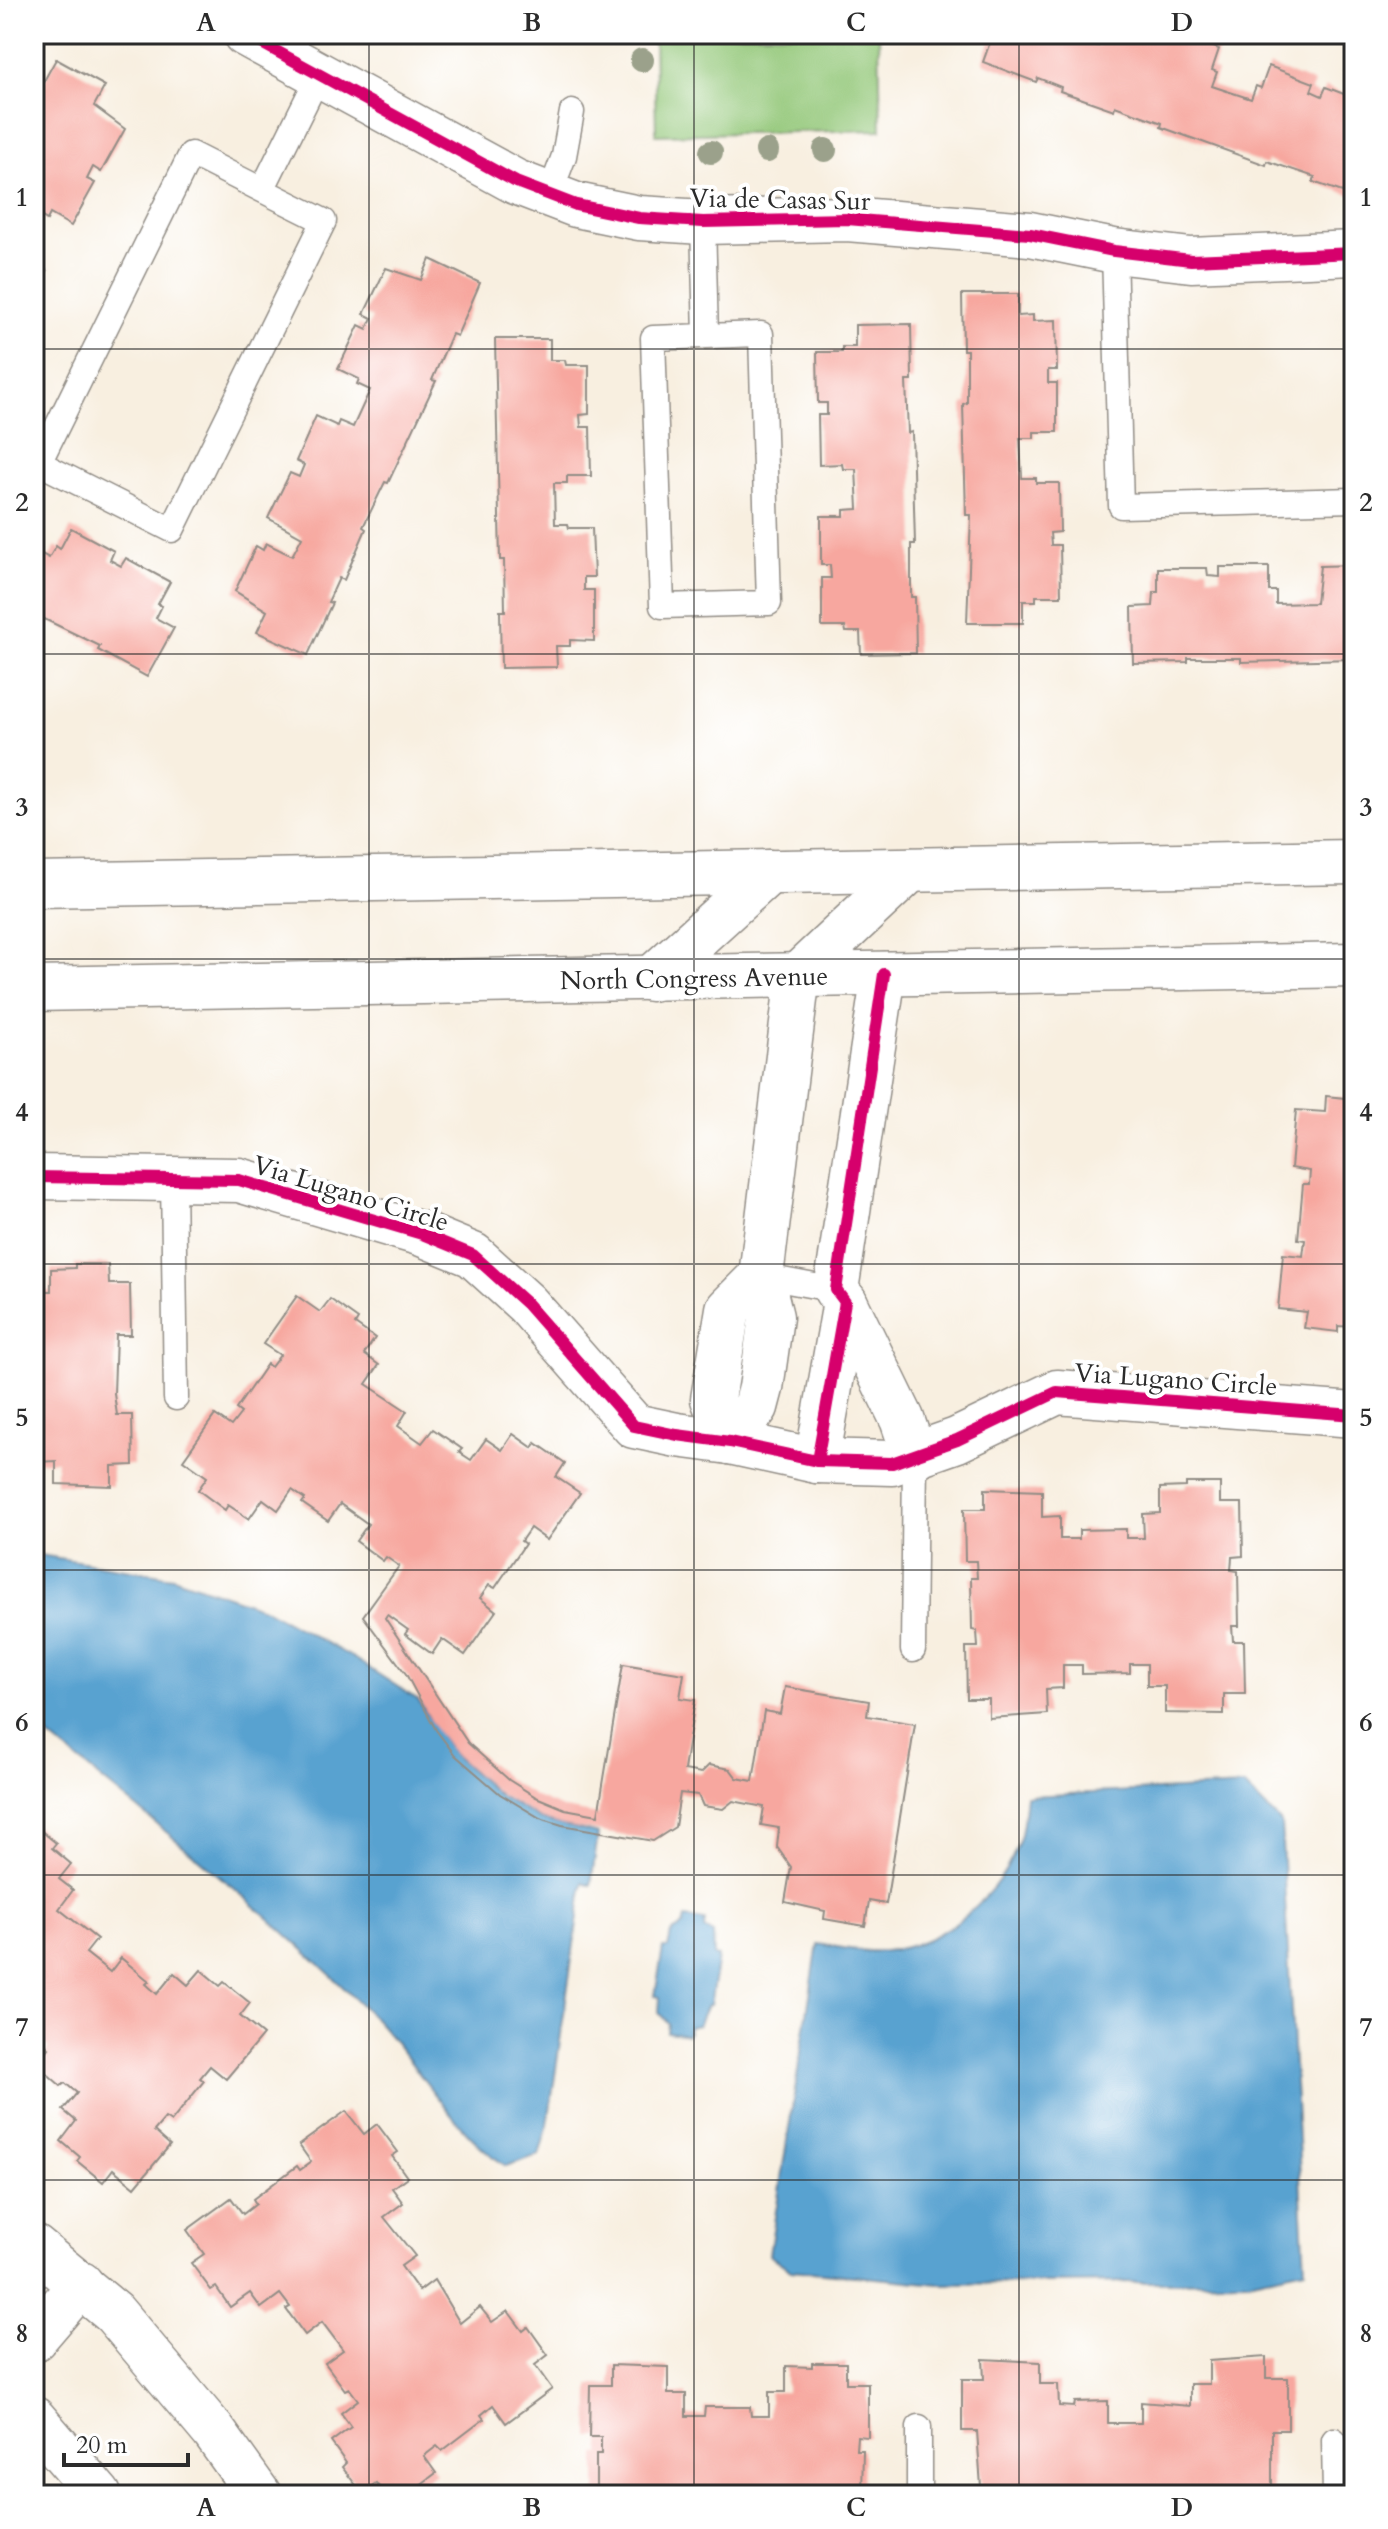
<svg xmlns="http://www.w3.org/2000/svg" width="1388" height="2529" viewBox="0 0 1388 2529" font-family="Cardo,serif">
  <rect width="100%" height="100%" fill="#fff"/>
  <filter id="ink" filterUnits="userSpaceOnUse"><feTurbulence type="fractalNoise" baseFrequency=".0125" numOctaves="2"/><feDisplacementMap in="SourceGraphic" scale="16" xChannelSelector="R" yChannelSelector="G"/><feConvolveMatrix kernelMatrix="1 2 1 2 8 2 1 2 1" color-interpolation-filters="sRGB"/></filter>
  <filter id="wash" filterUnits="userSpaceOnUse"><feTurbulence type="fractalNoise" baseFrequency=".006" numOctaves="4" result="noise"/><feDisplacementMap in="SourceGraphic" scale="32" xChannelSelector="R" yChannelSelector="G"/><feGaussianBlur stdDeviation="1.8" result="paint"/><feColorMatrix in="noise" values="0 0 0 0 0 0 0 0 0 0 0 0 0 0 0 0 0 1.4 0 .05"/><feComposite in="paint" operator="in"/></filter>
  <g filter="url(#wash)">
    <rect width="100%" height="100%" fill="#f8efe0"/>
    <polygon fill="#93c778" stroke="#5f7952" stroke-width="2" points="654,34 879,34 881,130 656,135"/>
    <g fill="#58a2d0" stroke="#42667e" stroke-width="2">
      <path d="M34,1554L173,1577L263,1608L355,1659L418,1700L454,1755L499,1795L540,1819L598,1834L591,1885L583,1882L548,2124L539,2155L506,2166C450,2129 420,2066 374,2018C270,1911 149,1819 34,1724Z"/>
      <path d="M1244,1786L1281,1823L1305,2269L1248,2281L939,2284L791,2270L769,2255L818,1944C839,1947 863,1953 885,1951C943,1945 1002,1895 1020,1838C1024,1825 1024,1809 1026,1796Z"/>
      <polygon points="685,1918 705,1921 704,1929 713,1934 714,1956 718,1957 710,2005 707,2005 698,2025 689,2027 687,2035 667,2032 668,2023 659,2013 660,1997 655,1996 663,1948 668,1948 671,1933 683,1926"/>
    </g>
    <g id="blocks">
      <g fill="#f7a79f">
        <polygon points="993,34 1081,34 1080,38 1098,46 1103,34 1159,34 1158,37 1171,41 1173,34 1180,34 1219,49 1212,70 1217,72 1212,86 1251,99 1256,86 1261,88 1269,66 1314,83 1311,91 1322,96 1326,87 1354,98 1354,196 1313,182 1315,177 1267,161 1266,165 1161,127 1162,123 1115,106 1114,110 1060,91 1061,87 1038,78 1036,82 983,62"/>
        <polygon points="56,59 105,86 94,106 125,129 101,172 93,167 87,179 95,183 71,226 50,214 47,220 34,212 34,99"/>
        <polygon points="430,259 480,283 457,336 452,334 432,380 436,381 388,483 385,482 363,527 366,529 344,580 339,578 328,602 332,603 308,655 257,632 267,611 235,591 256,546 263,550 266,543 292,556 302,537 268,518 290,473 299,477 304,465 296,461 316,416 337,426 339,421 353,427 370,390 357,384 359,379 338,369 359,325 367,329 372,318 364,314 386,268 421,280"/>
        <polygon points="34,264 47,271 34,294"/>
        <polygon points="962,294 1018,294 1018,316 1033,315 1033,321 1056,320 1057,370 1048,370 1048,383 1057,383 1057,432 1034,432 1034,438 1020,438 1022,478 1036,478 1036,483 1059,483 1060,532 1050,533 1051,545 1060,545 1061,596 1036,596 1036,601 1023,601 1023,623 967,623 971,515 966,515 963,404 967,403 967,350 963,350"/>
        <polygon points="911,324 912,381 906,381 908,433 912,432 915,544 911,544 911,597 915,597 916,653 861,654 860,632 846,632 845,627 822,627 822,578 831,578 830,565 821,565 821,516 844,516 844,510 858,509 856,469 843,469 842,464 819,465 818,415 827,415 827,403 818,403 817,352 842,352 842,347 855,347 855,325"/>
        <polygon points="495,339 550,339 550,360 565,360 566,365 589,365 589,414 580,415 581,427 590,427 591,476 567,476 567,483 554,483 555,524 568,524 569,528 592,528 594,577 584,577 584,590 594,590 594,641 570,640 570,646 556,646 557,667 501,668 500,611 505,611 504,560 500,560"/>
        <polygon points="71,528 114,551 110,560 121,566 126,558 170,582 158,604 162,606 156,618 174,628 147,677 98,650 100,646 34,614 34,550 49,558 56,546 60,549"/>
        <polygon points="1354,565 1352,659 1241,662 1241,658 1188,658 1188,662 1133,663 1132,607 1153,606 1154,592 1158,592 1158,568 1207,568 1208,576 1220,577 1220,567 1269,567 1269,591 1276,591 1276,604 1316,603 1320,566"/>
        <polygon points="1326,1096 1354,1099 1354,1327 1338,1326 1338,1332 1304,1328 1307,1312 1278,1309 1283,1254 1303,1256 1305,1240 1298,1239 1303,1184 1309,1184 1310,1171 1291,1168 1296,1110 1325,1112"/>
        <polygon points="75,1264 108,1264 109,1284 130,1284 131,1335 116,1335 114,1394 117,1415 132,1415 133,1465 112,1466 112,1486 56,1484 56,1461 36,1462 34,1291 51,1291 51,1269 75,1268"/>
        <polygon points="297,1296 320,1312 330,1299 358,1319 355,1324 375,1338 364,1354 379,1365 366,1384 407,1411 398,1426 422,1443 433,1429 462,1449 459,1452 471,1460 486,1439 502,1450 513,1434 533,1448 536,1443 565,1463 556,1477 580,1493 547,1540 530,1528 521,1541 525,1544 495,1588 489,1585 480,1598 496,1611 465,1655 442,1639 432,1654 405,1634 408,1630 387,1615 385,1618 468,1743 509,1780 536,1797 565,1809 598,1815 623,1664 684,1674 680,1698 695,1700 684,1770 701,1773 709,1765 730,1769 737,1778 753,1781 764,1711 780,1714 785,1687 869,1701 867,1716 915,1724 886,1904 869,1901 865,1926 824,1919 825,1911 785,1902 791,1867 777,1847 779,1828 761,1825 764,1807 733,1801 723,1809 703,1806 698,1795 680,1793 675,1827 653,1841 562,1825 540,1818 500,1794 455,1755 436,1730 406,1674 363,1616 399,1566 386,1557 383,1561 356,1541 368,1524 340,1504 328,1521 302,1503 305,1499 292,1490 278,1510 263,1499 249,1519 228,1505 225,1510 198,1490 207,1477 183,1460 215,1415 231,1426 241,1413 236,1409 267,1364 271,1367 280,1355 263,1344"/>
        <polygon points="1186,1483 1220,1483 1220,1503 1242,1503 1243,1556 1232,1557 1231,1570 1238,1571 1239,1626 1232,1626 1233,1641 1244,1641 1245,1694 1224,1694 1224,1714 1165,1713 1165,1686 1147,1686 1147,1664 1130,1664 1130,1673 1082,1674 1082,1665 1063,1665 1063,1688 1046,1689 1047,1714 989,1718 989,1699 967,1699 966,1647 978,1647 977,1631 972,1630 971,1578 977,1578 976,1561 965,1561 964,1509 985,1509 985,1489 1042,1491 1042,1517 1060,1516 1060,1539 1079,1539 1079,1530 1126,1529 1126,1538 1144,1538 1143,1514 1160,1513 1160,1488 1186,1487"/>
        <polygon points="34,1825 56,1843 52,1848 71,1864 59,1879 73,1890 59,1909 97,1939 86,1953 110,1972 121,1958 149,1981 146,1984 157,1994 174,1973 188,1985 201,1970 220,1986 224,1982 250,2003 240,2016 263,2035 226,2079 210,2066 200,2078 204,2081 171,2122 165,2118 154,2131 170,2145 135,2187 113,2169 103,2182 77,2161 80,2157 61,2141 76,2121 63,2110 77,2093 65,2083 61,2086 36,2064 49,2048 34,2035"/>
        <polygon points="346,2111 364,2134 377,2124 398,2152 392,2156 407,2177 392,2188 403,2203 384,2217 415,2256 401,2266 419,2291 434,2280 460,2323 480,2307 492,2322 508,2311 523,2331 528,2327 548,2355 535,2365 552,2389 506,2423 493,2405 481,2415 484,2419 442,2451 437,2446 424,2456 436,2473 407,2495 385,2495 376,2483 362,2493 342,2467 346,2463 331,2442 351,2427 341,2413 358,2400 349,2388 345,2390 325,2363 343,2350 322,2322 305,2335 286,2309 290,2307 280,2294 261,2308 250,2293 230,2307 216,2287 211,2290 191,2263 204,2254 187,2230 231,2198 243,2214 256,2204 253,2199 297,2166 300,2170 311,2162 299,2145"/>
        <polygon points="1266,2357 1266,2378 1288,2378 1288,2430 1272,2430 1272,2495 978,2495 977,2487 981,2487 977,2431 962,2431 962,2379 984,2379 983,2359 1040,2362 1040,2384 1058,2384 1059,2406 1074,2407 1075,2402 1108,2401 1108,2423 1141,2423 1141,2402 1190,2406 1190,2384 1209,2384 1209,2361"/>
        <polygon points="812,2363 846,2363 846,2383 868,2383 868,2437 857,2436 856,2450 863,2450 862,2495 596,2495 596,2454 601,2454 601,2437 589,2437 590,2385 611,2385 611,2365 668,2367 668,2394 686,2394 686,2416 704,2416 705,2407 750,2407 751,2416 769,2416 769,2392 786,2392 786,2366 812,2367"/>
      </g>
    </g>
  </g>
  <g filter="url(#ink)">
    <use href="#blocks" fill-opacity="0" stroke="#928d86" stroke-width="2"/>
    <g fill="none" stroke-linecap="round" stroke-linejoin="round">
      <g stroke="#928d86" stroke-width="27">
        <g id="lane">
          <polyline points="262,190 324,221 172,530 39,463 191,154 262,190 319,75"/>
          <polyline points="549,196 564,156 572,112"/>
          <polyline points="703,222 706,336 653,338 662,606 769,603 761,334 706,336"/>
          <polyline points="1114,251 1121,506 1354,500"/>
          <polyline points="173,1178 176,1398"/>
          <polyline points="761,1276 836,1290"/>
          <polyline points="913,1650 915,1457"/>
          <polyline points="1334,2440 1335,2495"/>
          <polyline points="919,2495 919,2427"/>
        </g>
      </g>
      <g stroke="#928d86" stroke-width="47">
        <g id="street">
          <polyline points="245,34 516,182 576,205 639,218 703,222 847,219 1030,234 1114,251 1191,260 1354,253"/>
          <polyline points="34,1177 239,1180 422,1234 473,1255 527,1304 634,1426 677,1435 730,1442 817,1461 892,1463 957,1440 1057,1392 1354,1415"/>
          <polyline points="845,1302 902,1419 915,1457"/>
          <polyline points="730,1442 713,1399 728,1309 761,1276 798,975"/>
          <polyline points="730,1442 756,1407 761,1388 771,1317 761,1276"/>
          <polyline points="817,1461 845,1302 836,1290 884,974"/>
          <polyline points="34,2247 114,2313 214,2432 259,2495"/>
          <polyline points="34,2339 81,2284"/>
          <polyline points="34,2419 99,2495"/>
        </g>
      </g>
      <g stroke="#928d86" stroke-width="47">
        <g id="secondary">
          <polyline points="34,885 1354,862"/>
          <polyline points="798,975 910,870"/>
          <polyline points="651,979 769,872"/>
          <polyline points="34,989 1354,965"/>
        </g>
      </g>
      <use href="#lane" stroke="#fff" stroke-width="24"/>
      <use href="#street" stroke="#fff" stroke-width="44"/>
      <use href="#secondary" stroke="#fff" stroke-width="44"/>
      <g stroke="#fff" stroke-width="17">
        <g id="cycleway">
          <polyline points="245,34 516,182 576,205 639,218 703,222 847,219 1030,234 1114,251 1191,260 1354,253"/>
          <polyline points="34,1177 239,1180 422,1234 473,1255 527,1304 634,1426 677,1435 730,1442 817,1461 892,1463 957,1440 1057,1392 1354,1415"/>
          <polyline points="817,1461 845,1302 836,1290 884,974"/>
        </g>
      </g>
      <use href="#cycleway" stroke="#d6006c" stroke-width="12"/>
    </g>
    <g fill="#9ba18b">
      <circle cx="642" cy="60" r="12"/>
      <circle cx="825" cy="150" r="12"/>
      <circle cx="767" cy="151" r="12"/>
      <circle cx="711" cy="152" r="12"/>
    </g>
  </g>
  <path fill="none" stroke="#2b2b2b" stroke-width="2" stroke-opacity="0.55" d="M369,34V2495M694,34V2495M1019,34V2495M34,349H1354M34,654H1354M34,959H1354M34,1264H1354M34,1570H1354M34,1875H1354M34,2180H1354"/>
  <g text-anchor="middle" stroke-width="8" stroke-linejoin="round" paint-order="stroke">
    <g font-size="26" fill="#2b2b2b" stroke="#fff">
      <text transform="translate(780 199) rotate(1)" y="9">Via de Casas Sur</text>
      <text transform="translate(694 978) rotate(-1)" y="9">North Congress Avenue</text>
      <text transform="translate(351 1193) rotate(17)" y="9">Via Lugano Circle</text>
      <text transform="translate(1176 1379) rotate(4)" y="9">Via Lugano Circle</text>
    </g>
  </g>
  <rect width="1388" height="2529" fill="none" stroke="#fff" stroke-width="88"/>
  <path d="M64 2453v12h124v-12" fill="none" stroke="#2b2b2b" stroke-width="4"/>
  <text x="76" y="2453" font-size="24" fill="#2b2b2b" stroke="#ffffff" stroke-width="6" paint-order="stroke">20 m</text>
  <rect x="44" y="44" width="1300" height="2441" fill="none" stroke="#2b2b2b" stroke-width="3"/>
  <g font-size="26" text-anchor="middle" font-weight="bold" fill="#2b2b2b">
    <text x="206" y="31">A</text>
    <text x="532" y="31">B</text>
    <text x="856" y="31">C</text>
    <text x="1182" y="31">D</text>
    <text x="22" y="206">1</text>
    <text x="1366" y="206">1</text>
    <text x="22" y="511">2</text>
    <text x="1366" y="511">2</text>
    <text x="22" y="816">3</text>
    <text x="1366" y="816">3</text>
    <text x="22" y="1121">4</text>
    <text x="1366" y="1121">4</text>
    <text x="22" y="1426">5</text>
    <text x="1366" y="1426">5</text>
    <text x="22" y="1731">6</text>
    <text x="1366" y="1731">6</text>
    <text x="22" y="2036">7</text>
    <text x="1366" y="2036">7</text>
    <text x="22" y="2342">8</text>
    <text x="1366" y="2342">8</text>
    <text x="206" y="2516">A</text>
    <text x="532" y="2516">B</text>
    <text x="856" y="2516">C</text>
    <text x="1182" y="2516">D</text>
  </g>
</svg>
